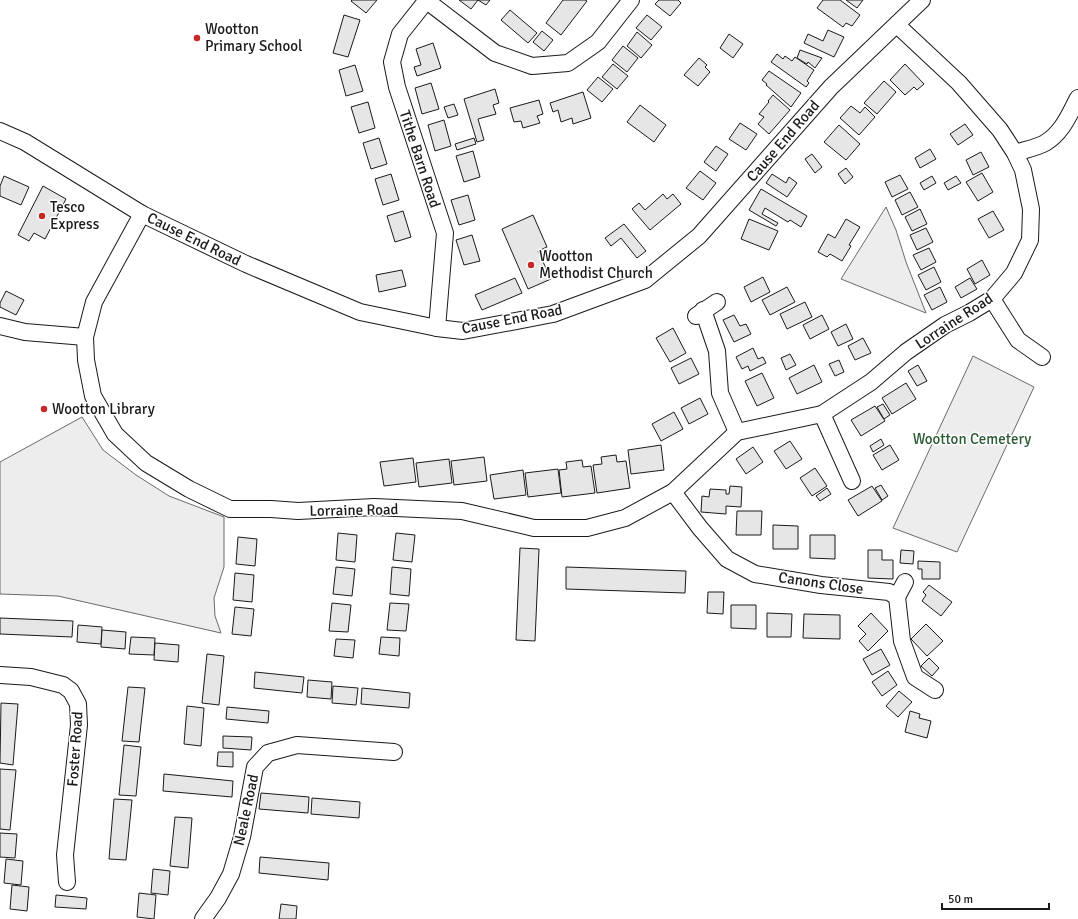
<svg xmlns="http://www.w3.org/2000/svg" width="1078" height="919" viewBox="0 0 1078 919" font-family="Signika,sans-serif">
  <rect width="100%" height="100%" fill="#fff"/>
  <g fill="#ededed" stroke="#6a6a6a">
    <polygon points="886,207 896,230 906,262 926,313 841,279"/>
    <polygon points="973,356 1034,387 957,552 893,528"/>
    <polygon points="82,417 103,450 136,475 169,496 224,517 224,567 214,598 215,616 221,633 58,596 0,594 0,462"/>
  </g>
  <g fill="#e6e6e6" stroke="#1a1a1a">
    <polygon points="352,0 377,0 366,13 351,1"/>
    <polygon points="459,0 478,0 471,9"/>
    <polygon points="478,0 490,0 486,5"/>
    <polygon points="563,0 585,0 587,1 561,35 546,23"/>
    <polygon points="659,0 678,0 681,3 670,16 655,4"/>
    <polygon points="823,0 840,0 860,15 852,26 846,23 843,27 817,8"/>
    <polygon points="846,0 863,0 857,8"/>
    <polygon points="510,10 537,33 528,43 501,20"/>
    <polygon points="344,15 360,20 348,57 333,53"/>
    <polygon points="647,15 662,27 651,40 636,28"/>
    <polygon points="828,30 844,37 834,57 804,43 808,34 823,41"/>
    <polygon points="542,31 553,40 544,51 533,42"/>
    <polygon points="637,32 652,45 641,58 627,46"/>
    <polygon points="729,34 743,44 733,58 720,48"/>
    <polygon points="433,43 441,68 417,76 414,67 421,65 416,49"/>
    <polygon points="623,46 638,58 627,72 612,60"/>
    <polygon points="800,50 822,58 815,68 808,62 807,64 797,58"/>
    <polygon points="777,54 783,59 785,56 792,61 795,57 814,70 807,81 809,83 806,87 771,62"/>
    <polygon points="699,58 707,65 705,67 710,72 698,86 684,75"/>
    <polygon points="613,64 628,76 617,89 602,77"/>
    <polygon points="905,64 924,84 917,90 914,87 905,95 890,80"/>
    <polygon points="355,65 363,91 346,96 339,70"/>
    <polygon points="769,71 801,93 791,107 766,85 767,84 762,80"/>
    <polygon points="598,77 613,89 602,102 587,90"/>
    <polygon points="884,81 896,92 877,114 864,103"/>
    <polygon points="431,83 439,109 422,114 415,88"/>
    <polygon points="495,89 499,103 493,105 496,114 478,119 484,140 477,142 464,99"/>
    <polygon points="583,92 591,118 573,124 572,118 561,122 558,110 553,112 550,103"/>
    <polygon points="773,95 790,110 769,134 758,124 764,117 759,114 769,102 768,101"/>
    <polygon points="539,100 543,114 537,116 540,123 523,128 521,121 514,122 510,108"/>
    <polygon points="368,102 375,128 359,133 351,107"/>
    <polygon points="454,104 458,115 448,118 444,107"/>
    <polygon points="640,105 666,125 654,142 627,122"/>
    <polygon points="851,106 860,113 865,107 875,117 859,135 840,118"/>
    <polygon points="444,120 451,146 435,151 428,125"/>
    <polygon points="740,123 757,134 746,150 729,139"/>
    <polygon points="965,124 973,135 958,145 950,134"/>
    <polygon points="839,125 860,144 846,160 824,142"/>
    <polygon points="379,138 387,164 371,169 363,143"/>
    <polygon points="474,138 476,144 457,150 455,144"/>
    <polygon points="716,146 728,154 716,171 704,162"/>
    <polygon points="930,149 936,159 920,168 915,158"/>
    <polygon points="473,151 480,177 464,182 456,156"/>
    <polygon points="981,152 989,167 973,175 966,160"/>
    <polygon points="812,154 822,167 815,173 805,159"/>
    <polygon points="846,168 853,177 845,184 838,174"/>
    <polygon points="700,171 716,183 703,200 686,188"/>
    <polygon points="982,173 993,192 978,201 966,182"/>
    <polygon points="391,174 399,200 383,205 375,179"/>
    <polygon points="772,174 786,183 789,177 797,183 787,197 766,183"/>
    <polygon points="900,175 908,189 892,197 885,182"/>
    <polygon points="4,176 29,187 21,205 0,196 0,186"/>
    <polygon points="932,176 936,183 924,190 920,183"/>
    <polygon points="956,176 961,183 948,190 944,183"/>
    <polygon points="43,186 66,199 45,239 34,233 29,241 18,235"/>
    <polygon points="761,189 807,216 801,227 790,220 788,222 765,208 762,214 778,223 776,226 749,210"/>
    <polygon points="910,192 918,207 902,215 895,200"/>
    <polygon points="663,194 667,199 673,194 681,204 650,230 632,209 639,203 645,210"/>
    <polygon points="468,195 475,220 459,225 451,200"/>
    <polygon points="920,209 927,224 912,231 905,217"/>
    <polygon points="403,211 411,237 395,242 387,216"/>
    <polygon points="993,211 1004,230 989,238 978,219"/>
    <polygon points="533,215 547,247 538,251 551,279 528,289 502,229"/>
    <polygon points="749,219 778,231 769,250 741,239"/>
    <polygon points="846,219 860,227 849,245 851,246 842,261 830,254 827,257 818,252 828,234 835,238"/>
    <polygon points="624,224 646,251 637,258 621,238 611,246 605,238"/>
    <polygon points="926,228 933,242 917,250 910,235"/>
    <polygon points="472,235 480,261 464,265 456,240"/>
    <polygon points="929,248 936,262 921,270 913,255"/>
    <polygon points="982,260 990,275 975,284 967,269"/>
    <polygon points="934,267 941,282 926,290 918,275"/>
    <polygon points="402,270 406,286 379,292 376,275"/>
    <polygon points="763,277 770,292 751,302 744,287"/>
    <polygon points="515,278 522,293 482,310 475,295"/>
    <polygon points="970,278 977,289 961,298 955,287"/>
    <polygon points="787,287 795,302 770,315 762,300"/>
    <polygon points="940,287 947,302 932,310 924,295"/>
    <polygon points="6,291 24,300 16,315 0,307 0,303"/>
    <polygon points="805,302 812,317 787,329 780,314"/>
    <polygon points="734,315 740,326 746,324 751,334 734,342 723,320"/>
    <polygon points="822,315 829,329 810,339 803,325"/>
    <polygon points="846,324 853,339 838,346 831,332"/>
    <polygon points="673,328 686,353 670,362 656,338"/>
    <polygon points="863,338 871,353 855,360 848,346"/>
    <polygon points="753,348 758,359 763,357 766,363 750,371 748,366 742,369 736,357"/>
    <polygon points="790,354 796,365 786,370 781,358"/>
    <polygon points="691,358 699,374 679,384 671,368"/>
    <polygon points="839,360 844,372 835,376 829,364"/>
    <polygon points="814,365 822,382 797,394 789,378"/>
    <polygon points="918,365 927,381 917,386 908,371"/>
    <polygon points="762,373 774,398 757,406 745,381"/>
    <polygon points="906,383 916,399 892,414 882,398"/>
    <polygon points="700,398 708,414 689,424 681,408"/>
    <polygon points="883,404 890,415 884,419 877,407"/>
    <polygon points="875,406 885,421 861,436 851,420"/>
    <polygon points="674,412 683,429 661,441 652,424"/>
    <polygon points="881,439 884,445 873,452 870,446"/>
    <polygon points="790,441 802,459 786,469 774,451"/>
    <polygon points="661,445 664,470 631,474 628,450"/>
    <polygon points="890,445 899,460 882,470 873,455"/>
    <polygon points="753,447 763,462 746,474 736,459"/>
    <polygon points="616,455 617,462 626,461 630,488 597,493 593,465 602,464 601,457"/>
    <polygon points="484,457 487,481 454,485 451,461"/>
    <polygon points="413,458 416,482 384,486 380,462"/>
    <polygon points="449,459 452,483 419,487 416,463"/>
    <polygon points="582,460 583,467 591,466 595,493 562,497 559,470 567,469 566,462"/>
    <polygon points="815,468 827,486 812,496 800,478"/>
    <polygon points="558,469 561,493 528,497 525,473"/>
    <polygon points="523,470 526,495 494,499 490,475"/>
    <polygon points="881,485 888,496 882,500 875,488"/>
    <polygon points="730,486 742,487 741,507 726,506 726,514 701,512 702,496 709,497 710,489 726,490 726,494 729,494"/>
    <polygon points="872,486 882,501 858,516 848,500"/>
    <polygon points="827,488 831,494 820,501 816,496"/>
    <polygon points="737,511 762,511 761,535 736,535"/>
    <polygon points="773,525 798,526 798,549 773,549"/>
    <polygon points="338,533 357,535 355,562 336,560"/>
    <polygon points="396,533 415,535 412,562 393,560"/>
    <polygon points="810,535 835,535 835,559 810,558"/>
    <polygon points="238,537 257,539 255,566 236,564"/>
    <polygon points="520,548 539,549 535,641 516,640"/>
    <polygon points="868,550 882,550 882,560 893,560 893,579 868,578"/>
    <polygon points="901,550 914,551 913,564 900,563"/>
    <polygon points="918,561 940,562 940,579 922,579 922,569 918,569"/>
    <polygon points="336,567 355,569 352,596 333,594"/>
    <polygon points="392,567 411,569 409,596 390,594"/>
    <polygon points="566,567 686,571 685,593 566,589"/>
    <polygon points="235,573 254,575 252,602 233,600"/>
    <polygon points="929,585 952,602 941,616 922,601 926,595 923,592"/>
    <polygon points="708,592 724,592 723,614 707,613"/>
    <polygon points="332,603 351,605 348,632 329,631"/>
    <polygon points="390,603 409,604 406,631 387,630"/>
    <polygon points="731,605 756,605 756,629 731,628"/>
    <polygon points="235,607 254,609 251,636 232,634"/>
    <polygon points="767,613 792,614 791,637 767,637"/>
    <polygon points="871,613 888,631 868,651 859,641 866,634 858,626"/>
    <polygon points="804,614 840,615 840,639 803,638"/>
    <polygon points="0,618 73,621 72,637 0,634"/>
    <polygon points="926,624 943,641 927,656 911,639"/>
    <polygon points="78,625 102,627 101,644 77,642"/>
    <polygon points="102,630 126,632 125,649 101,647"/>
    <polygon points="131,637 155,638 154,655 129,654"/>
    <polygon points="381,637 400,638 399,656 379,654"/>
    <polygon points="336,639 355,640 353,658 334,656"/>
    <polygon points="155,643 179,645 178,662 154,660"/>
    <polygon points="881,649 890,665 872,675 863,659"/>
    <polygon points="207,654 224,656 219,705 202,703"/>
    <polygon points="929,658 939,668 932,676 921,666"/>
    <polygon points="888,671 897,685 882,696 872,682"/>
    <polygon points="255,672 304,677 302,693 254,688"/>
    <polygon points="308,680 332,682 331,699 307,697"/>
    <polygon points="333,686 358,688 356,705 332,703"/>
    <polygon points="128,687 145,688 139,742 122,741"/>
    <polygon points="362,688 410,693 409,708 361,704"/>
    <polygon points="899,691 912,702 898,717 886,706"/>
    <polygon points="1,703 18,704 13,765 0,763"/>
    <polygon points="187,706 204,708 201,746 184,744"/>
    <polygon points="227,707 269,711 268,723 226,719"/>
    <polygon points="910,711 920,714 919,718 931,721 927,738 905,732"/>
    <polygon points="223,736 252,737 251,750 223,748"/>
    <polygon points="124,745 141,747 136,796 119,795"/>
    <polygon points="218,752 233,752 233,767 217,766"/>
    <polygon points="0,769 16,770 10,830 0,829"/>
    <polygon points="164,774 233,781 232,797 163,791"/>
    <polygon points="261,793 309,797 308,813 259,809"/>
    <polygon points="312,798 360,802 359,818 311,814"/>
    <polygon points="114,799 132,800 126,860 109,859"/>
    <polygon points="175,817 192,818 188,868 170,866"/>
    <polygon points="0,833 17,834 15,858 0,857"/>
    <polygon points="260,857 329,863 328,880 259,873"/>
    <polygon points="6,859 23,861 21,885 4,883"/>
    <polygon points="153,869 170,871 168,895 151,893"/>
    <polygon points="12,885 29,887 27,911 10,909"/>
    <polygon points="139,893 156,895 154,919 137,917"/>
    <polygon points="56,895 87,898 86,909 55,907"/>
    <polygon points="281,904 297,906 296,919 279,919"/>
  </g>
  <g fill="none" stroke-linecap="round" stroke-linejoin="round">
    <g stroke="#1a1a1a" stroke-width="18">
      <g id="minor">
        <polyline points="427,0 400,34 392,62 397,87 445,233 437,328"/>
        <polyline points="427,1 495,53 532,66 568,63 598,42 631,0"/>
        <polyline points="0,131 25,142 142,214 246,264 360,312 437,328 463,331 553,314 645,280 699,236 831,87 922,0"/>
        <path d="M1015,153C1024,150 1036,148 1045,143C1062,133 1069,115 1078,98"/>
        <polyline points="142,214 94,302 85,337 86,360 93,396 115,434 146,463 189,489 230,509 271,509 298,511 374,507 462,511 534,528 587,528 625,518 673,492 737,432 822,414 871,382 906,352 945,325 969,313 992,299 1014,273 1030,240 1031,209 1023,170 1015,153 1000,130 959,83 897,25"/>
        <polyline points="992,299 1018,340 1042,357"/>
        <polyline points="703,310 717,351 720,393 737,432"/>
        <polyline points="696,316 717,302"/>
        <polyline points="0,326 25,332 85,337"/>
        <polyline points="822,414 852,481"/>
        <polyline points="673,492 700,528 727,559 755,574 821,585 889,592 897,597 902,641 915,677 935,690"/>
        <polyline points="897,597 905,582"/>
        <polyline points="0,675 31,677 63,685 71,691 78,704 79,725 65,855 67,882"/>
        <polyline points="203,919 218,898 231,874 242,837 255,767 268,753 297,745 394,752"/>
      </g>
    </g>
    <use href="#minor" stroke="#fff" stroke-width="16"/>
  </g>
  <g fill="#c62828" stroke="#fff" stroke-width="1.5">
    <circle cx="197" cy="38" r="4"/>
    <circle cx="42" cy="216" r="4"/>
    <circle cx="531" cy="265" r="4"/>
    <circle cx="44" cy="409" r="4"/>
  </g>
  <g text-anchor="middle" stroke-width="3" stroke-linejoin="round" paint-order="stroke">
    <g font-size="15" fill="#1a1a1a" stroke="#fff" text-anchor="start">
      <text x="205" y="34">Wootton<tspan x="205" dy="17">Primary School</tspan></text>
      <text x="50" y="212">Tesco<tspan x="50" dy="17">Express</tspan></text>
      <text x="539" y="261">Wootton<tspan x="539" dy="17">Methodist Church</tspan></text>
      <text x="52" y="414">Wootton Library</text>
    </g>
    <g font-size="15" fill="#1a1a1a" stroke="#fff">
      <text transform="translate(783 141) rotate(-49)" y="5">Cause End Road</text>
      <text transform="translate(420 159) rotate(72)" y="5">Tithe Barn Road</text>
      <text transform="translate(194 239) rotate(26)" y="5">Cause End Road</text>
      <text transform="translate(512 319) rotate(-11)" y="5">Cause End Road</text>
      <text transform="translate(954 321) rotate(-33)" y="5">Lorraine Road</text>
      <text transform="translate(354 510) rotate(-1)" y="5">Lorraine Road</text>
      <text transform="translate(821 583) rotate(8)" y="5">Canons Close</text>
      <text transform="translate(75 749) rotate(-86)" y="5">Foster Road</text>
      <text transform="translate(246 810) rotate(-78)" y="5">Neale Road</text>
    </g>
    <g font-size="15" fill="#2b5a34" stroke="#fff">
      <text x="972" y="444">Wootton Cemetery</text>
    </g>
  </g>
  <path d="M942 903v6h107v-6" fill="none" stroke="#1a1a1a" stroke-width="2"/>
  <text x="948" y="903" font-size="12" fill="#1a1a1a" stroke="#ffffff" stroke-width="3" paint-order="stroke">50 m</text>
</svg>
